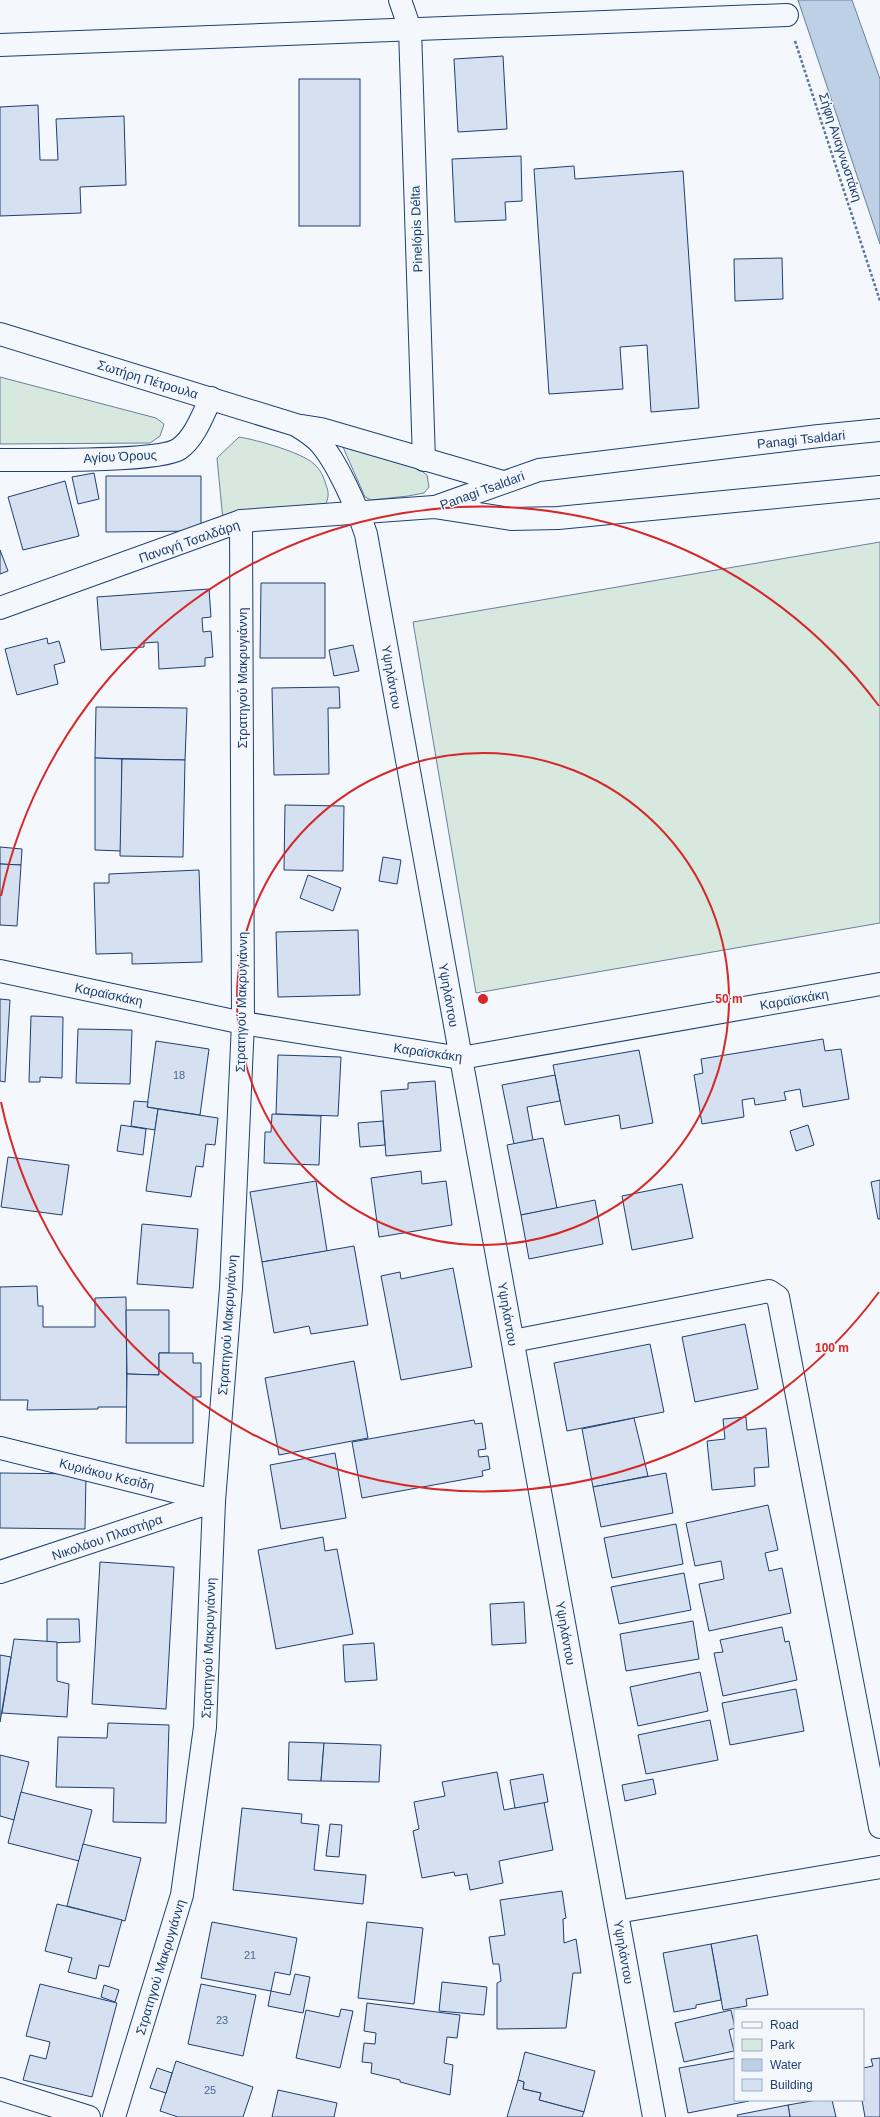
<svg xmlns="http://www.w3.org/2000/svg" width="880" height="2117" viewBox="0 0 880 2117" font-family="Helvetica,sans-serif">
  <rect width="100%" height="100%" fill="#f4f7fb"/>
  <g fill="#d7e8df" stroke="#687fa3">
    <polygon points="0,377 156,418 164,424 160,436 150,443 0,444"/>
    <path d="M239,437C257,440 301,452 314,464C320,469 324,477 326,485C329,492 329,498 325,505L223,520L217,458Z"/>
    <polygon points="347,446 419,469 427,475 429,487 424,493 408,496 371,500 365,497 343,447"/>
    <polygon points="880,542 880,923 476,993 413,622"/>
  </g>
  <polygon fill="#bed0e5" stroke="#687fa3" points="798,0 852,0 880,79 880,244"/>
  <g fill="#d5e0f0" stroke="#1d3f73">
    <polygon points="503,56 507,129 458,132 454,59"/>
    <rect x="299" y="79" width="61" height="147"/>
    <polygon points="38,105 40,160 58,160 56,119 124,116 126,185 80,187 81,213 0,216 0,107"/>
    <polygon points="521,156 522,201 505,202 506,220 455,222 452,159"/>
    <polygon points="574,166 575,179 683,171 699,408 651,412 647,345 620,347 623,389 549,394 534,169"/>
    <polygon points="782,258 783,299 735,301 734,259"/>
    <polygon points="94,473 99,499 78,504 72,477"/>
    <polygon points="106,476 201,476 201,531 106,532"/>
    <polygon points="65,481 79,536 23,550 8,497"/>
    <polygon points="0,550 8,571 0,574"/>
    <polygon points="261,583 325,583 325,658 260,658"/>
    <polygon points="209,589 211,617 202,618 203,632 211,631 213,657 205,658 205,666 159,669 158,642 144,643 144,647 101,650 97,597"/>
    <polygon points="47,638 48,644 59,641 65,662 54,665 58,684 17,695 5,649"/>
    <polygon points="353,645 359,671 334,676 329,650"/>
    <polygon points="339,687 340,708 328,708 329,774 274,775 272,688"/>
    <polygon points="96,707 187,708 185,760 95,758"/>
    <polygon points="95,758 122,759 121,851 95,850"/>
    <polygon points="122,759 185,760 183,857 120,856"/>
    <polygon points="285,805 344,806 343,871 284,870"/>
    <polygon points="0,847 22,849 21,865 0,864"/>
    <polygon points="383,857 401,860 397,884 379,881"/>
    <polygon points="0,864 21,865 17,926 0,925"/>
    <polygon points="199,870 202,962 132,964 132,953 96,954 94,883 109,883 109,874"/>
    <polygon points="308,875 341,888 333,911 300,898"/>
    <polygon points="358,930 360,995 278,997 276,932"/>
    <polygon points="0,999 10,1000 5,1082 0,1081"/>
    <polygon points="31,1016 63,1017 62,1078 40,1077 40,1082 29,1082"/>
    <polygon points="78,1029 132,1030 130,1084 76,1083"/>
    <polygon points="823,1039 825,1051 841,1049 849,1099 803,1107 800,1089 784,1092 786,1100 755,1105 754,1098 742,1100 744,1117 702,1124 694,1075 703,1073 701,1059"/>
    <polygon points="156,1041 209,1049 200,1115 147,1107"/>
    <polygon points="639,1050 653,1123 621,1129 619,1115 565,1125 553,1065"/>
    <polygon points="278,1055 341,1057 338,1116 276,1114"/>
    <polygon points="555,1075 560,1101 527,1107 533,1140 514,1144 502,1085"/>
    <polygon points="435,1081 441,1151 386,1156 381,1091 408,1089 408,1083"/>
    <polygon points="134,1101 148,1102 147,1107 158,1109 155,1130 131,1126"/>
    <polygon points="158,1109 218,1118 215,1145 206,1144 203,1167 196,1166 191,1197 146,1191"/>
    <polygon points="272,1114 321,1116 319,1165 264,1163 265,1132 271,1132"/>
    <polygon points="383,1121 385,1145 360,1147 358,1123"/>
    <polygon points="121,1125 146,1129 143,1155 117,1151"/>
    <polygon points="808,1125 814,1145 796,1151 790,1131"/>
    <polygon points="543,1138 557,1208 521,1215 507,1145"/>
    <polygon points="8,1157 69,1165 62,1215 1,1207"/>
    <polygon points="421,1171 422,1184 446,1181 452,1225 379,1237 371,1178"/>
    <polygon points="880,1180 880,1219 878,1219 871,1182"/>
    <polygon points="316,1181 327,1251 262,1262 250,1192"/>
    <polygon points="682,1184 693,1238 632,1250 622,1196"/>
    <polygon points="595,1200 603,1244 529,1259 521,1215"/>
    <polygon points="142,1224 198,1229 193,1288 137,1284"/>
    <polygon points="354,1246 368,1325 311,1334 309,1326 274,1333 262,1262"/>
    <polygon points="453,1268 472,1367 401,1380 381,1276 400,1272 401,1279"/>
    <polygon points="37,1286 38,1306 43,1306 43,1327 95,1327 95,1298 126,1297 127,1407 98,1407 98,1409 27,1410 28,1400 0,1400 0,1287"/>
    <polygon points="126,1310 169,1310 169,1353 159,1353 159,1375 127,1374"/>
    <polygon points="745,1324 758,1389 695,1402 682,1337"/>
    <polygon points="650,1344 664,1412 567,1431 554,1363"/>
    <polygon points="159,1353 193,1353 193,1363 201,1363 201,1397 193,1397 193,1443 126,1443 127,1374 159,1375"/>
    <polygon points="354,1361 368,1438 279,1455 265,1378"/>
    <polygon points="746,1417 747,1430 766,1428 769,1467 754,1468 755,1486 712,1490 707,1441 725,1439 723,1419"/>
    <polygon points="634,1418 648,1476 593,1487 582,1429"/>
    <polygon points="474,1420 475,1424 482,1423 486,1449 478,1450 479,1457 488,1456 490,1469 482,1471 483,1476 362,1498 352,1442"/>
    <polygon points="335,1453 346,1518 281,1529 270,1465"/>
    <polygon points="0,1473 86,1474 85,1529 0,1528"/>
    <polygon points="666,1473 673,1513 601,1527 593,1487"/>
    <polygon points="768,1505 778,1550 765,1553 769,1571 782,1568 791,1613 709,1631 699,1584 724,1579 721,1561 695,1566 686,1523"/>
    <polygon points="676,1524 683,1564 612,1578 604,1538"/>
    <polygon points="323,1537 325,1551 337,1549 353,1634 276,1649 258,1550"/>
    <polygon points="100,1562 174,1567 166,1709 92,1704"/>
    <polygon points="684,1573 691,1610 619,1624 611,1587"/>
    <polygon points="524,1602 526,1643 492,1645 490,1604"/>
    <polygon points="47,1619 79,1619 80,1642 47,1643"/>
    <polygon points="693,1621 699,1659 626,1671 620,1634"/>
    <polygon points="782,1627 785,1642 789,1641 797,1680 723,1696 714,1653 723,1652 720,1640"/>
    <polygon points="14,1639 57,1642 57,1681 69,1684 67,1717 2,1713"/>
    <polygon points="374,1643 377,1680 345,1682 343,1645"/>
    <polygon points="0,1655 11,1657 0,1722"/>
    <polygon points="700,1672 708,1711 638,1726 630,1687"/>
    <polygon points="796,1689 804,1731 730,1745 722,1703"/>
    <polygon points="710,1720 718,1760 646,1774 638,1735"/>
    <polygon points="108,1723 169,1725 166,1823 113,1822 114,1788 56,1787 58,1737 107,1738"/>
    <polygon points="289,1742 324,1743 321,1781 288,1780"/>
    <polygon points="324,1743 381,1745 379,1782 321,1781"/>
    <polygon points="0,1755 29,1762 14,1820 0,1816"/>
    <polygon points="497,1772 504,1810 544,1802 553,1850 499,1861 503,1883 470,1890 467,1874 455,1876 454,1872 422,1878 413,1831 419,1829 414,1802 445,1796 442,1782"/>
    <polygon points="543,1774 548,1802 515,1808 510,1780"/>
    <polygon points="653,1779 656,1794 625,1801 622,1785"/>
    <polygon points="21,1792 92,1810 79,1861 8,1843"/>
    <polygon points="242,1808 302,1814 301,1823 319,1825 314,1870 366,1875 363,1904 233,1890"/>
    <polygon points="330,1824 342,1825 339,1857 326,1856"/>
    <polygon points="83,1844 141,1858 125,1921 67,1906"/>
    <polygon points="562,1891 566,1918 563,1919 564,1943 576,1939 581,1973 573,1973 566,2028 497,2029 497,1983 501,1981 499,1964 493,1964 489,1937 505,1935 500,1900"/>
    <polygon points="57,1904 122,1920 109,1967 99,1965 96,1979 68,1972 72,1958 45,1951"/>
    <polygon points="212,1922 297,1938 290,1975 275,1972 271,1991 201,1978"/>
    <polygon points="367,1922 423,1928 414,2004 358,1998"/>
    <polygon points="757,1935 768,1995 746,1999 747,2006 723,2010 711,1944"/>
    <polygon points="711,1944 721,2000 696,2005 696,2008 674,2012 663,1953"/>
    <polygon points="295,1974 310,1977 303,2013 268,2006 271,1991 290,1995"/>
    <polygon points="442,1982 487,1987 484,2015 439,2011"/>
    <polygon points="40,1984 117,2003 92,2097 23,2080 30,2055 46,2059 50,2042 26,2036"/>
    <polygon points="201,1984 256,1995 243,2056 188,2044"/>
    <polygon points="104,1985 119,1990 115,2002 101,1997"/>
    <polygon points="367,2003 460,2015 457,2038 447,2037 444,2063 453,2065 450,2095 400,2082 400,2080 371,2073 372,2063 362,2062 364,2043 375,2044 376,2033 364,2031"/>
    <polygon points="341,2009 353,2011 340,2068 296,2058 306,2010 339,2017"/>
    <polygon points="731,2010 735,2028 729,2030 734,2051 684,2062 675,2023"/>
    <polygon points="525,2052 595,2071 584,2112 539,2100 541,2093 523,2089 524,2082 518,2080"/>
    <polygon points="735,2058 735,2100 749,2101 688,2113 679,2068"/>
    <polygon points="880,2058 880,2117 865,2117 862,2100 863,2068 873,2066 871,2059"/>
    <polygon points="176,2061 253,2087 243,2117 178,2117 160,2111"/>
    <polygon points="157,2068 172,2073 166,2093 150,2088"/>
    <polygon points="518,2080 524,2082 523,2089 541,2093 539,2100 584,2112 582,2117 507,2117"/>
    <polygon points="278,2090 337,2103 334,2117 272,2117"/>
    <polygon points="817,2100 832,2100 836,2117 790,2117 788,2105"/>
    <polygon points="788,2105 790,2117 738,2117 737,2115"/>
  </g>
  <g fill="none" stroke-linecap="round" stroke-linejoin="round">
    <g stroke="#1d3f73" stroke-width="24">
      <g id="minor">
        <polyline points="400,0 410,29 424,460"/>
        <polyline points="0,45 787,15"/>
        <path d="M0,460C31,460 160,462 179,449C195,438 203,414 211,398"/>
        <polyline points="513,1341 769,1291 778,1297 880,1827"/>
        <polyline points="0,1448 214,1501"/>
        <polyline points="0,1572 214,1501"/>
        <polyline points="617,1912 880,1867"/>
        <polyline points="0,2089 89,2117"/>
        <polyline points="114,2117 182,1895 205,1727 214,1501 231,1288 243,1023 241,521"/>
        <polyline points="654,2117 461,1058 880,984"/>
      </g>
    </g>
    <g stroke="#1d3f73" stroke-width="24">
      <g id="tertiary">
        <path d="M0,334L296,425C304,430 312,435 318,441C336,459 358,510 366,534L461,1058L243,1023L0,971"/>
        <polyline points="302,426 321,429 503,482"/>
        <polyline points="435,507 539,470 819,436 880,430"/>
        <polyline points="0,608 241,521 434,507 511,519 558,518 880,487"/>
      </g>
    </g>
    <polyline stroke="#5e769c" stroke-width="2.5" stroke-dasharray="3 2" stroke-linecap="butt" points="795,41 880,301"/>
    <use href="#minor" stroke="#f4f7fb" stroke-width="22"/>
    <use href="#tertiary" stroke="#f4f7fb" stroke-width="22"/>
  </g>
  <g fill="none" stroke="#d62828" stroke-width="2">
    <circle cx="483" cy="999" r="246"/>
    <path d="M879 1292A493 493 0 0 1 1 1102M1 896A493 493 0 0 1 879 706"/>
  </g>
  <g text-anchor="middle" stroke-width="3" stroke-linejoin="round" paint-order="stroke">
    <g font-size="11" fill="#4b6792">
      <text x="179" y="1079">18</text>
      <text x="250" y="1959">21</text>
      <text x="222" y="2024">23</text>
      <text x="210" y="2094">25</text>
    </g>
    <g font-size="13" fill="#1d3f73" stroke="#f4f7fb">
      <text transform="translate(841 147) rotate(72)" y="5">Σήφη Αναγνωστάκη</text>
      <text transform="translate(416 229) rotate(-92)" y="5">Pinelópis Délta</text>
      <text transform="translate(148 379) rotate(17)" y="5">Σωτήρη Πέτρουλα</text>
      <text transform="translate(801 439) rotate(-6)" y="5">Panagi Tsaldari</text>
      <text transform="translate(120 456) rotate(-3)" y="5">Αγίου Όρους</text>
      <text transform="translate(482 490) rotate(-20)" y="5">Panagi Tsaldari</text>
      <text transform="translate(189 541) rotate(-19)" y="5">Παναγή Τσαλδάρη</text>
      <text transform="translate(392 677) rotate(80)" y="5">Υψηλάντου</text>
      <text transform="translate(242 678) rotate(-90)" y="5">Στρατηγού Μακρυγιάννη</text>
      <text transform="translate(109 994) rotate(12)" y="5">Καραϊσκάκη</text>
      <text transform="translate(449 995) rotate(80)" y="5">Υψηλάντου</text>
      <text transform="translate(794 999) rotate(-10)" y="5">Καραϊσκάκη</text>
      <text transform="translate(241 1002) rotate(-89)" y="5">Στρατηγού Μακρυγιάννη</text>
      <text transform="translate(428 1052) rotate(8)" y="5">Καραϊσκάκη</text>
      <text transform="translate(508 1314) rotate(80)" y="5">Υψηλάντου</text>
      <text transform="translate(227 1325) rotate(-86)" y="5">Στρατηγού Μακρυγιάννη</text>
      <text transform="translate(107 1474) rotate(14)" y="5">Κυριάκου Κεσίδη</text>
      <text transform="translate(107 1537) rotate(-19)" y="5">Νικολάου Πλαστήρα</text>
      <text transform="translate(566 1633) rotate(80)" y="5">Υψηλάντου</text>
      <text transform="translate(208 1648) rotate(-88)" y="5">Στρατηγού Μακρυγιάννη</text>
      <text transform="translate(624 1952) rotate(80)" y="5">Υψηλάντου</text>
      <text transform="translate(160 1967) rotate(-73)" y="5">Στρατηγού Μακρυγιάννη</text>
    </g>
  </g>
  <circle cx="483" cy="999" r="6" fill="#d62828" stroke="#f4f7fb" stroke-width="2"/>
  <g font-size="12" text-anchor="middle" font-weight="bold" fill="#d62828" stroke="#f4f7fb" stroke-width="3" stroke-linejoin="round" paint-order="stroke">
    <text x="729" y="1003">50 m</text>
    <text x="832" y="1352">100 m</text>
  </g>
  <rect x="734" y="2009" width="130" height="92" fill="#f4f7fb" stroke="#9eadc5"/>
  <rect x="742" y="2022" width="20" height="6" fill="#f4f7fb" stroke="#9eadc5"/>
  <text x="770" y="2029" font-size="12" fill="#1d3f73">Road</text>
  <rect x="742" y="2039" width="20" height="12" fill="#d7e8df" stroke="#9eadc5"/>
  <text x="770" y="2049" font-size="12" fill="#1d3f73">Park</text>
  <rect x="742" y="2059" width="20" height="12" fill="#bed0e5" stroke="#9eadc5"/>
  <text x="770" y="2069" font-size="12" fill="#1d3f73">Water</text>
  <rect x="742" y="2079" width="20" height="12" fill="#d5e0f0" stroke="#9eadc5"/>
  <text x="770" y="2089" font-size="12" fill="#1d3f73">Building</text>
</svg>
